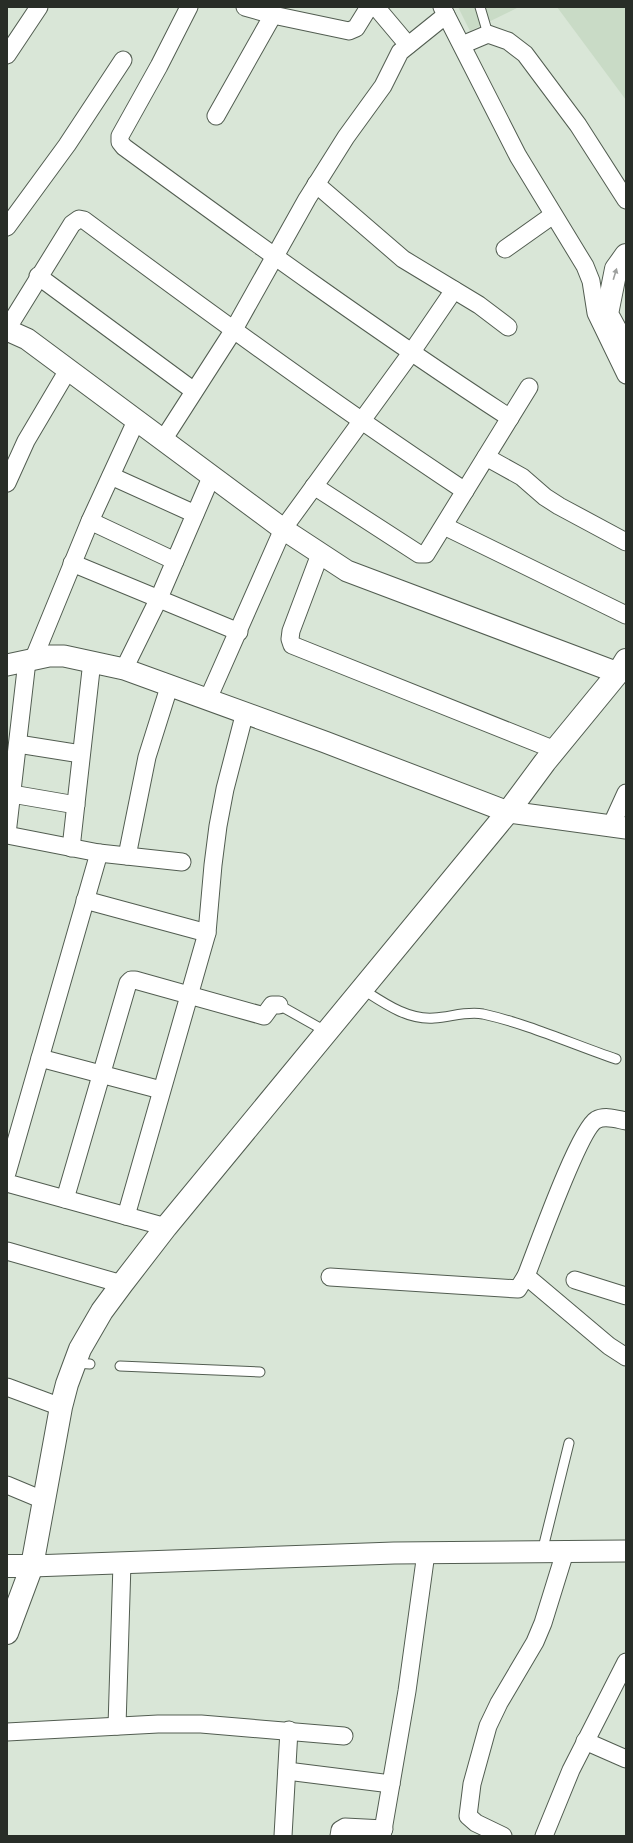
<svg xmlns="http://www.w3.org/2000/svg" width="633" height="1843" viewBox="0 0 633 1843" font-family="Arial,sans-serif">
  <rect width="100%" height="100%" fill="#d9e6d7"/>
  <g fill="#c9dbc6">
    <polygon points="458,7 519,7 470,31"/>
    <polygon points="557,7 626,7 626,100"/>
  </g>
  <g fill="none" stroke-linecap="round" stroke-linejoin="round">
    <g stroke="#525d51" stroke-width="11">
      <g id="service">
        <polyline points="480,7 488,34"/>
        <path d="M362,989C384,1003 407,1020 434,1018C451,1017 466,1011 483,1014C528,1024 572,1044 616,1059"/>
        <polyline points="279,1005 327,1032"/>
        <polyline points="75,1363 90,1364"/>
        <polyline points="120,1366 260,1372"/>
        <polyline points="542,1552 569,1443"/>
      </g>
    </g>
    <g stroke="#525d51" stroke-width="19">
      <g id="minor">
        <path d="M189,7L159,66L120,136V142L124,147C251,240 378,332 510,418"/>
        <polyline points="245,7 273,15 349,31 356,28 369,7"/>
        <polyline points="376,7 408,45"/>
        <polyline points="442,7 518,156 585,266 591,281 596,313 626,375"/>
        <polyline points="462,45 488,34 508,41 525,54 578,125 626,200"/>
        <polyline points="7,55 39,7"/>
        <polyline points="216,116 273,15"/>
        <polyline points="316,184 403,259 479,305 508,327"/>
        <polyline points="7,227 67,145 123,60"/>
        <polyline points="505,249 553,215"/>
        <polyline points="38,276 194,391"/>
        <path d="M7,329L72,224L79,219L84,220C209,313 335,405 465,491"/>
        <polyline points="163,440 233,331 307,199 346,137 383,86 400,52 446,15"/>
        <polyline points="486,457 522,477 545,497 559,506 626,542"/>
        <polyline points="111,476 195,514"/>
        <polyline points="7,483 26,441 68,370"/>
        <polyline points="314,486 419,554 426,554 529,387"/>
        <polyline points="90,521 175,561"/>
        <polyline points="444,526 626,615"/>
        <polyline points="320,554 291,631 290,639 292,645 555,750"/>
        <polyline points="72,563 239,632"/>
        <polyline points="33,660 90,521 136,421"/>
        <polyline points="124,669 159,598 212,475"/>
        <polyline points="208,699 283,529 411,353 454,290"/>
        <polyline points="18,744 81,754"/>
        <polyline points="12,794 76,805"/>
        <polyline points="611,826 626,793"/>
        <polyline points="7,834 27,661"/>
        <polyline points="7,835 99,853 182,862"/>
        <polyline points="71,848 92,661"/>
        <polyline points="127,856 147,757 170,684"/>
        <polyline points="85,900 207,933"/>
        <polyline points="40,1058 161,1090"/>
        <polyline points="7,1173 99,853"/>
        <polyline points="7,1183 166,1227"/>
        <polyline points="65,1199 128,983 131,980 135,980 264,1016 272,1005 279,1005"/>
        <polyline points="126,1216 207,933 213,865 218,826 225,789 245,712"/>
        <polyline points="7,1251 122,1284"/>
        <polyline points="526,1276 609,1346 626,1357"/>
        <path d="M330,1277L518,1289L526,1276C536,1251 579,1130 596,1120C605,1115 616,1119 626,1121"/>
        <polyline points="575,1280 626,1296"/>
        <polyline points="7,1387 61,1407"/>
        <polyline points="7,1485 43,1500"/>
        <polyline points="117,1726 122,1563"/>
        <polyline points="7,1732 158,1724 201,1724 344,1736"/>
        <polyline points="585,1741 626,1759"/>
        <polyline points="287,1771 391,1784"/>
        <polyline points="283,1836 289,1730"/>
        <polyline points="339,1836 340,1830 345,1827 384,1829"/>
        <polyline points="382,1836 407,1691 426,1553"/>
        <polyline points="503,1836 476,1823 468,1816 472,1784 488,1726 499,1703 535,1642 543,1623 565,1552"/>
        <polyline points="544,1836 571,1770 626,1662"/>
      </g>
    </g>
    <g stroke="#525d51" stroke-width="23">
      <g id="tertiary">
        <polyline points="7,330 27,339 283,529 347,571 618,673"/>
        <polyline points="7,665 49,656 64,656 124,669 325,742 508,812 626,828"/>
        <polyline points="32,1566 394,1553 626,1551"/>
      </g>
    </g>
    <g stroke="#525d51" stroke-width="24">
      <g id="secondary">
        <polyline points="626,255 616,269 607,314 626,349"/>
        <polyline points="7,1566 32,1566"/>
        <polyline points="7,1633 32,1566 61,1407 67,1384 80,1349 102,1311 122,1284 166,1227 508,812 545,762 618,673 626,660"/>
      </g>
    </g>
    <use href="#service" stroke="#fff" stroke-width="9"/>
    <use href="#minor" stroke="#fff" stroke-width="17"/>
    <use href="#tertiary" stroke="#fff" stroke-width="21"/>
    <use href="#secondary" stroke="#fff" stroke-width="22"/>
  </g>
  <defs><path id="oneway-solid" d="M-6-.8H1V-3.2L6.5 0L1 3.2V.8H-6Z"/></defs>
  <use fill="#9ea09e" href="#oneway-solid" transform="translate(615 274) rotate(-73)"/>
  <rect width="633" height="1843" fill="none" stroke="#282d27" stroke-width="16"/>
</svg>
